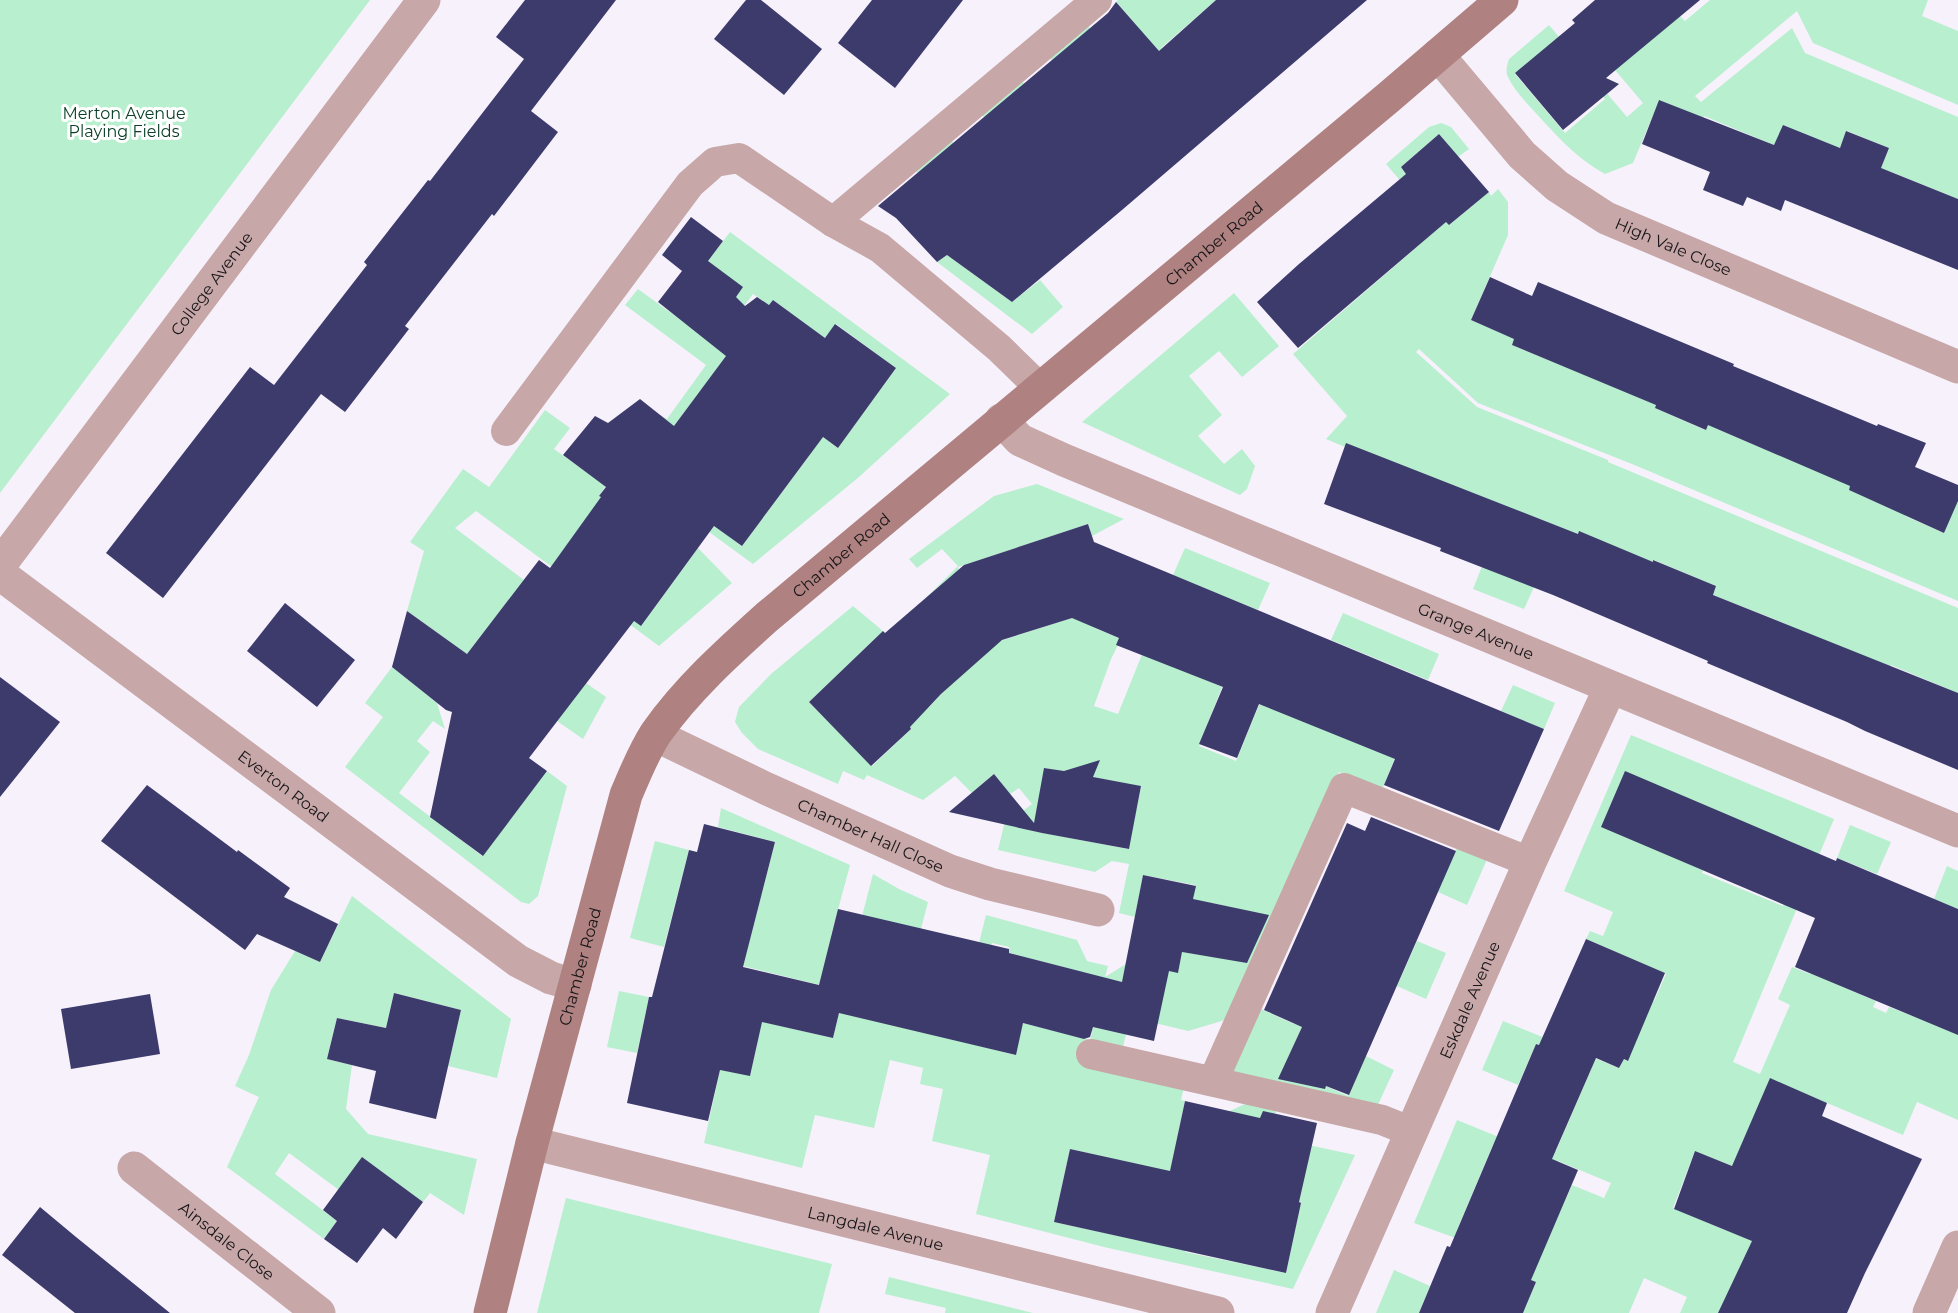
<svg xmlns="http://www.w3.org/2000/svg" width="1958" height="1313" viewBox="0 0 1958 1313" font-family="Montserrat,sans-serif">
  <rect width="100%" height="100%" fill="#f7f1fc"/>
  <g fill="#b8efcf" fill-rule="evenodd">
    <polygon points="0,0 370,0 0,493"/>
    <polygon points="1118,0 1216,0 1161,48 1172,62 967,232 915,170 951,140 972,164 1002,138 981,114 1022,81 1044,106 1071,82 1049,57 1087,25 1109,50 1137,26 1116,2"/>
    <path d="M1710,0H1928L1922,16L1958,31V105L1813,43L1797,11L1695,96L1701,102L1792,28L1805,53L1958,117V199L1889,171L1865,233L1857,229L1889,148L1847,131L1814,211L1832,145L1783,125L1752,199L1747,197L1769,143L1704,116L1686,161L1659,101L1633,163L1605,174C1575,157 1557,136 1534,111C1525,101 1514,90 1508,77C1505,72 1507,65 1509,59L1549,25L1627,117L1643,103L1615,70L1680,16L1685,21ZM1555,40L1605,99L1565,133L1515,74Z"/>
    <polygon points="1441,123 1451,127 1469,149 1458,157 1439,134 1401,167 1449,225 1489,192 1491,196 1498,189 1508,202 1508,235 1471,320 1508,336 1527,294 1532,296 1512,345 1563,366 1584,314 1677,357 1655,408 1705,430 1728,377 1735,381 1715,428 1843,482 1869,443 1849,490 1896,511 1915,467 1925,471 1905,516 1944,533 1958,501 1958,601 1632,464 1478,403 1419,349 1416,352 1477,407 1608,460 1608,462 1958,608 1958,702 1953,691 1891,665 1888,670 1774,619 1713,595 1716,586 1654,560 1634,611 1579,532 1578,534 1514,509 1534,587 1524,609 1473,589 1506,506 1347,444 1345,447 1326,439 1347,416 1293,354 1440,227 1386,164 1429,127"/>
    <path d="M730,232L950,394L859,477L753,564L613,462L630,439L660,415L667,419L706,365L625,305L638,289L689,326L713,294L694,279ZM753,294L769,305L773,300L825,338L836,324L896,368L838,448L784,409L796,391L740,350L756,326L739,313ZM707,383L809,456L742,546L675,497L731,420L698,395Z"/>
    <polygon points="947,255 1012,302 1040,280 1063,307 1032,334 937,262"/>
    <polygon points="1234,293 1279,346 1242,377 1219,351 1189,376 1222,415 1198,436 1224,464 1242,449 1255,466 1247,489 1240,495 1082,422"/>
    <polygon points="545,410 570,428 554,449 606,486 599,496 633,521 597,571 565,547 554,563 641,626 698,548 732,583 659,646 476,511 455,528 524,580 467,654 407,611 424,551 410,542 463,469 489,487"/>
    <path d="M1037,484L1124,519L1092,536L1088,524L958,567L985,646L1086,613L1095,628L1121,639L1111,659L1094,706L1118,714L1143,652L1222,687L1199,746L1236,761L1262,698L1395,758L1382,790L1339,772L1225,1020L1188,1031L1130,1017L1123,1047L1184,1087L1181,1100L1185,1101L1178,1135L1222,1144L1230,1111L1247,1103L1276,1110L1271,1137L1355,1155L1293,1289L1104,1247L976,1214L990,1155L932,1141L943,1089L920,1084L923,1068L890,1060L874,1128L815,1115L802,1168L704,1143L720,1070L750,1075L757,1045L729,1039L734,1015L833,1038L844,991L743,966L775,842L718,827L721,808L850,865L831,936L855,943L873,874L899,889L928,902L921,929L979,943L986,915L1077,940L1087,961L1108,966L1105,977L1126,964L1178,972L1182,952L1201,955L1233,908L1212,903L1192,905L1195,885L1143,875L1135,917L1119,913L1129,864L1112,861L1095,872L998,850L1004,825L1032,804L1019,788L1010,794L994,774L972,793L955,776L923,800L867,775L864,780L843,771L838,784L758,749L742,733L735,722L739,707L771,674L853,606L883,631L809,702L872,766L911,729L896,711L929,707L946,689L980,659L926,598L958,566L942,549L917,568L909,559L994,496ZM1045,768L1141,787L1128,849L1033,831ZM992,943L1009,947V953L1104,978L1090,1040L1023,1023L1015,1055L968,1043ZM1070,1149L1100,1156L1168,1212L1161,1245L1054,1222ZM1200,1177L1301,1203L1286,1273L1185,1252Z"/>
    <polygon points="1185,548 1270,583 1258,610 1173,575"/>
    <polygon points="1343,613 1439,654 1428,680 1331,640"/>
    <polygon points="392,667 437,703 445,729 433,721 417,741 430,752 399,793 482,856 547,771 567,786 538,896 529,904 521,902 345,767 383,717 365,703"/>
    <polygon points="586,683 606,697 583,739 557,721"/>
    <polygon points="1513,685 1555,703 1544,729 1501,711"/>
    <path d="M1631,735L1834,819L1733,1062L1760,1074L1790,1005L1778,999L1792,967L1810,974L1825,937L1856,950L1841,986L1876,1001L1873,1007L1886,1013L1889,1007L1915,1017L1958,994V1120L1917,1102L1903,1135L1770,1079L1760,1102L1781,1111L1749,1173L1695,1151L1673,1208L1725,1230L1762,1220L1725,1313H1680L1687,1297L1644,1278L1629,1313H1523L1536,1282L1457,1250L1461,1240L1414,1223L1457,1120L1506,1140L1556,1151L1592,1067L1536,1044L1518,1085L1482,1070L1503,1021L1619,1068L1624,1059L1627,1061L1629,991L1654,1001L1666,974L1586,939L1590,931L1603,936L1613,912L1564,891ZM1726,815L1807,849L1783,906L1702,873ZM1493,1145L1553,1170L1558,1161L1611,1183L1604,1198L1572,1185L1556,1221L1457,1230Z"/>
    <polygon points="1850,825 1891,842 1877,874 1837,858"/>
    <polygon points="655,841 689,850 664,947 630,938"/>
    <polygon points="1458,845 1488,857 1467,905 1438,892"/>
    <polygon points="1947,866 1958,871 1958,909 1934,899"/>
    <polygon points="352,896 511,1019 497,1078 448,1066 461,1010 394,993 386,1028 337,1018 327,1059 352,1065 346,1109 368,1134 477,1159 464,1215 430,1193 423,1202 363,1158 339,1190 289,1153 275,1174 337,1221 324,1239 227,1167 259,1097 235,1086 249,1055 271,990 295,951 320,962"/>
    <polygon points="1417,941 1446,953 1426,999 1397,986"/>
    <polygon points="619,991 649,997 637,1053 607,1047"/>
    <polygon points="1259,1008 1294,1024 1305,1020 1284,1067 1348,1096 1366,1056 1394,1070 1376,1109 1229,1074"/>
    <polygon points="566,1198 832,1264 819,1313 537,1313"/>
    <polygon points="1394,1270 1430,1286 1419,1313 1376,1313"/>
    <polygon points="889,1277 1033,1313 945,1313 946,1308 885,1294"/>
  </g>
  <g fill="#3d3b6c">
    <polygon points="525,0 616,0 531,111 558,132 494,216 492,214 405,326 409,329 345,412 321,394 163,598 106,553 250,367 274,385 367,265 364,262 428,180 430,181 524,59 496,37"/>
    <polygon points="746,0 761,0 822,49 784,95 714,39"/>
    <polygon points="872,0 963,0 895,88 838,43"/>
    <polygon points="1216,0 1367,0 1122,210 1012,302 947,255 937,262 896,218 878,206 1108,13 1116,2 1159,51"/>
    <polygon points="1595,0 1700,0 1606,78 1619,84 1563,130 1515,73 1575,23 1572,20"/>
    <polygon points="1659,100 1774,145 1783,125 1840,148 1846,131 1889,148 1881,168 1958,199 1958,270 1785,200 1781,211 1747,197 1743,206 1703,190 1710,172 1642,144"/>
    <polygon points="1439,134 1489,192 1449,225 1446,222 1298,348 1257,302 1299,264 1406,174 1401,167"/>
    <polygon points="691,217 723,241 708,261 743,287 736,297 745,306 757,297 769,305 773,300 825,338 835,324 896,368 838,448 823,437 742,546 714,526 641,626 634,621 529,758 547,771 483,856 430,817 452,712 446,710 392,667 407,611 467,654 539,560 550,568 601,497 599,496 606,487 563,455 595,416 608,423 640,399 674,426 726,356 658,302 682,271 662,255"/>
    <polygon points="1490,277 1532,296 1538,282 1734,364 1733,366 1877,426 1878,424 1926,443 1915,467 1958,485 1958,501 1944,533 1849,490 1850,486 1708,425 1706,430 1655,408 1656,405 1512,345 1514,339 1471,320"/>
    <polygon points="1346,443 1578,534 1579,531 1653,562 1653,560 1716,586 1713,595 1958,693 1958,770 1865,731 1847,722 1707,663 1708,661 1553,595 1440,551 1441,548 1324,504"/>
    <polygon points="1088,524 1094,542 1544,729 1499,831 1384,785 1395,759 1259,704 1237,758 1199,744 1223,687 1116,645 1119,638 1072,618 1002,640 941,694 910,727 911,729 871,766 809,702 883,631 885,633 964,565"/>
    <polygon points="285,603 355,660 317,707 247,651"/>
    <polygon points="0,677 60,722 0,797"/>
    <polygon points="1100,760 1093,777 1141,786 1129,849 1042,833 949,812 994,774 1034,823 1044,768 1064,771"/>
    <polygon points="1625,771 1836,861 1837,858 1958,909 1958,1035 1795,967 1815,918 1601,827"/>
    <polygon points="147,785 237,852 238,850 290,888 284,897 338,924 320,962 257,934 245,950 101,841"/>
    <polygon points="1371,817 1456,851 1349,1095 1326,1086 1325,1089 1278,1079 1302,1027 1264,1010 1347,823 1365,831"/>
    <polygon points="704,824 775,842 743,967 819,985 838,909 1009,949 1009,953 1122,982 1143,875 1196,886 1193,899 1269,915 1247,963 1182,952 1178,973 1169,971 1154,1041 1093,1027 1090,1037 1084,1039 1023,1023 1016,1055 839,1013 833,1038 762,1022 750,1076 720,1070 708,1121 627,1103 649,997 652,997 689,850 697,852"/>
    <polygon points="1586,939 1665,973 1628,1061 1624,1059 1619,1068 1596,1058 1552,1159 1578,1170 1531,1280 1536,1282 1523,1313 1419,1313 1447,1246 1450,1247 1536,1044 1539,1045"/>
    <polygon points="394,993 461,1010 436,1119 369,1103 376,1071 327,1059 337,1018 386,1028"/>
    <polygon points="150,994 160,1054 71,1069 61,1009"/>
    <polygon points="1770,1078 1827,1103 1822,1116 1922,1159 1865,1273 1847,1313 1718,1313 1752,1241 1674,1209 1695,1151 1732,1166"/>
    <polygon points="1185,1101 1260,1118 1263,1111 1317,1123 1299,1202 1301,1203 1286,1273 1054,1222 1070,1149 1170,1171"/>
    <polygon points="362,1157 423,1202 396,1239 383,1228 357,1263 324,1239 337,1221 323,1210"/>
    <polygon points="40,1207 76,1237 170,1313 75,1313 2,1255"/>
  </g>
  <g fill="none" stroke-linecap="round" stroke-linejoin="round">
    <g stroke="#c7a7a7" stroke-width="30">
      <polyline points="833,222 1097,0"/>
      <polyline points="506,431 690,184 715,162 739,158 833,222 880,248 999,348 1040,388"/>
      <polyline points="1091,1054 1382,1120 1412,1132"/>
      <polyline points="1213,1081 1344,788 1530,862"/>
    </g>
    <g stroke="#c7a7a7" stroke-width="33">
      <path id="s1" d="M1438,55L1522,155L1557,186L1606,218L1958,367"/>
      <path id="s2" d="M1001,420L1020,440L1064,460L1958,831"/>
      <path id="s3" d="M0,565L424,0"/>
      <path id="s4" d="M0,574L518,961L551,978L575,985"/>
      <path id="s5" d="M655,735L765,788L950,871L990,884L1098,910"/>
      <path id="s6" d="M532,1143L1218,1313"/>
      <path id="s7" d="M134,1168L319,1313"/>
      <path id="s8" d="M1332,1313L1530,862L1610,688"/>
      <polyline points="1929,1313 1958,1247"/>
    </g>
    <path stroke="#af8281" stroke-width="33" id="s9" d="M490,1313L532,1143L626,795C635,774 643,753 656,733C687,689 727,653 767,617L1389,97L1502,0"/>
  </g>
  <g text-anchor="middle" stroke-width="6" stroke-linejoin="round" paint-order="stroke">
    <g font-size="16" fill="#0c4028" stroke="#fff">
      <text x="124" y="119">Merton Avenue<tspan x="124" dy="18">Playing Fields</tspan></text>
    </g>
    <g font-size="16" fill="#171518" stroke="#fff">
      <text dy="6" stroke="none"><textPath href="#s9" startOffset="1348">Chamber Road</textPath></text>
      <text dy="6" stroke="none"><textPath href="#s1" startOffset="309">High Vale Close</textPath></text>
      <text dy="6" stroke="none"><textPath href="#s3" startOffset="352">College Avenue</textPath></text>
      <text dy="6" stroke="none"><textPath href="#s9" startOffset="862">Chamber Road</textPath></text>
      <text dy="6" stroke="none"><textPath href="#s2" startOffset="522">Grange Avenue</textPath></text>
      <text dy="6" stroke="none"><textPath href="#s4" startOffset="354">Everton Road</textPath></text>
      <text dy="6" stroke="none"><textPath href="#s5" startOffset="238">Chamber Hall Close</textPath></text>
      <text dy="6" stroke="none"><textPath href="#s9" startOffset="358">Chamber Road</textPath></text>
      <text dy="6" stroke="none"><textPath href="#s8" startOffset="342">Eskdale Avenue</textPath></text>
      <text dy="6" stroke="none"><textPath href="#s6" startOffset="354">Langdale Avenue</textPath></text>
      <text dy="6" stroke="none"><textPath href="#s7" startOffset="118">Ainsdale Close</textPath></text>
    </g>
  </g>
</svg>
